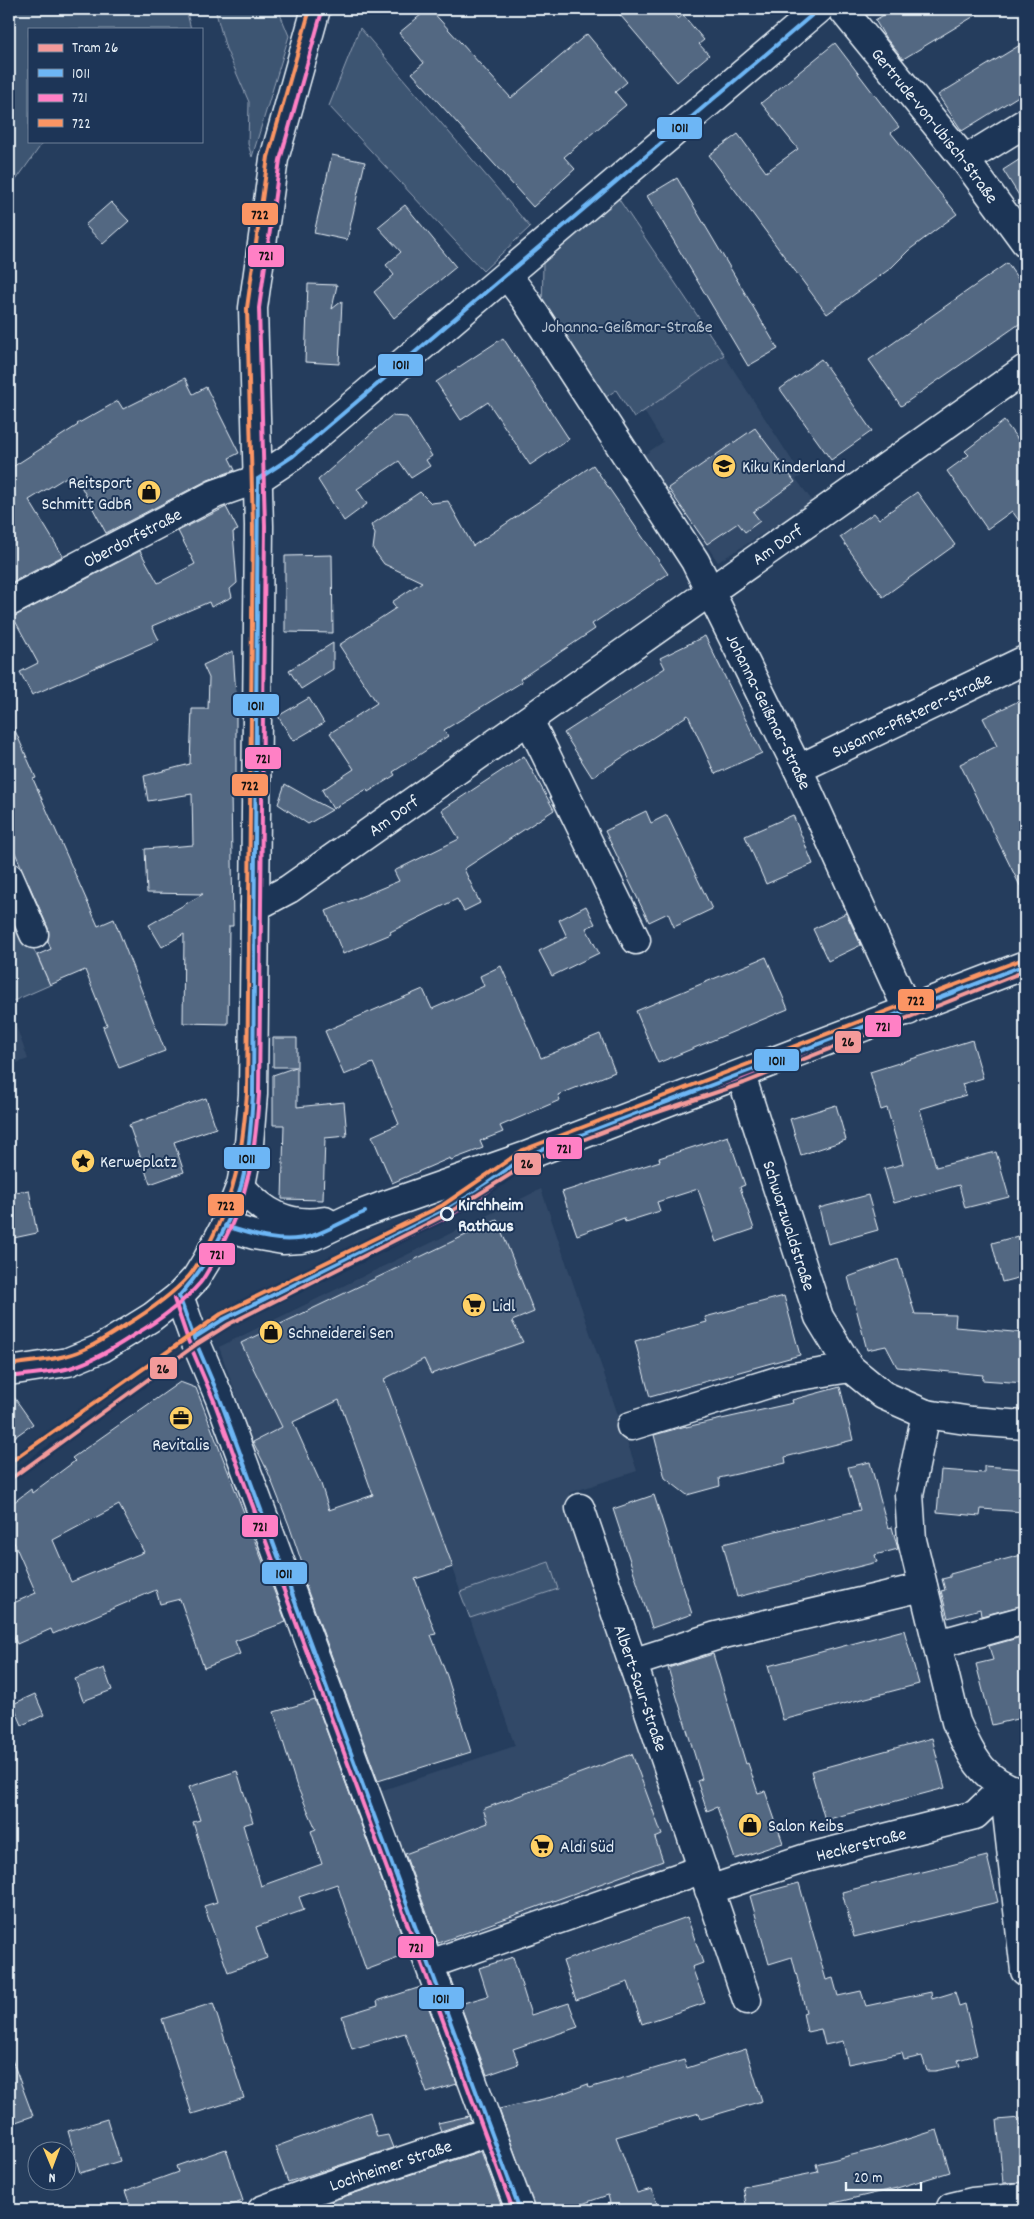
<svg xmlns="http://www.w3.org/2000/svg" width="1034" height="2219" viewBox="0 0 1034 2219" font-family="Dekko,sans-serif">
  <rect width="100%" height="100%" fill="#253d5d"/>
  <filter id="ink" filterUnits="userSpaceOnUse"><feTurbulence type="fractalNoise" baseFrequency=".02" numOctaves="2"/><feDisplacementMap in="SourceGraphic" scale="10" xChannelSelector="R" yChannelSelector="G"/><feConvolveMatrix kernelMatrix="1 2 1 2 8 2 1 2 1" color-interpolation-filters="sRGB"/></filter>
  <g filter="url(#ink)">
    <g fill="#334a68">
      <polygon points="724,355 802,476 796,479 813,502 718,562 644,455 663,442 644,411"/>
      <polygon points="9,1007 28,1059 9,1066"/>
      <polygon points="541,1189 637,1471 569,1493 693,1860 436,1950 377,1792 515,1746 470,1618 385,1383 282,1427 253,1442 219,1347"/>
    </g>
    <g fill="#3e5472" stroke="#93a2b5">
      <polygon points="9,9 186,9 191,29 29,29 29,141 44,141 9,190"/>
      <polygon points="215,9 278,9 289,36 252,157 248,144 249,102 226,49"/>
      <polygon points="360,28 530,227 483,271 329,106"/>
      <polygon points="618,198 724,355 634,418 616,390 599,402 542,314 543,263"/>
      <polygon points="9,895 50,985 9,1003"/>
      <polygon points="549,1562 558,1589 470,1618 460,1592"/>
    </g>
    <g fill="#536782" stroke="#e8f1f8" fill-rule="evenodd">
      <polygon points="428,9 430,9 511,98 587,34 627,82 615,92 626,105 564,157 575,169 533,207 412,73 424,63 399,33"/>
      <polygon points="615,9 669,9 678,19 683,15 704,40 699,44 709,55 677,82"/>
      <polygon points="894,9 986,9 903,59 885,37 875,20"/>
      <polygon points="1025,42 1025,92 962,131 938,95"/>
      <polygon points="835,43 899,127 891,133 957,214 909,250 891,268 827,314 709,155 738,134 766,172 798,149 761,103"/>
      <polygon points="332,155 365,162 347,240 314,233"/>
      <polygon points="1025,156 1025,205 1003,170"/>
      <polygon points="677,178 778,349 748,366 647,196"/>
      <polygon points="111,202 129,221 103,244 85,225"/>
      <polygon points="405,205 456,267 394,318 374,292 394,275 386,265 401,252 378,227"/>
      <polygon points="1007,263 1025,289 1025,320 901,406 869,360"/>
      <polygon points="308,284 337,285 332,309 342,301 339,364 305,362"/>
      <polygon points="503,338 569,439 530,465 488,402 461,420 436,382"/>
      <polygon points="821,359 872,431 831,460 780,389"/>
      <polygon points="185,378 193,394 206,387 239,453 229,458 235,470 208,480 106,533 75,475 70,478 68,476 29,500 63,556 9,584 9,464 11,468 78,425 77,424 118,401 123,409"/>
      <polygon points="391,416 407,417 432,456 426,460 430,466 411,478 399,461 357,489 367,504 344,521 318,480"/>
      <polygon points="1004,421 1025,449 1025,529 1012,511 987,529 947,471 969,455 965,451"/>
      <polygon points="755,428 795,482 753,512 760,521 745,532 738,523 707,544 668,488"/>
      <polygon points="593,465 668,574 592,624 595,629 520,679 522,682 444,730 448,736 393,772 395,775 368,792 367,789 333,809 322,790 354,769 330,733 377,703 339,645 396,608 392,602 422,582 384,564 373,549 375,534 371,525 420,492 431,503 448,501 473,546"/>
      <polygon points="917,492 955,545 883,597 840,537 874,513 879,519"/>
      <polygon points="226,507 238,530 233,532 237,583 230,589 232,597 211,607 209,602 152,626 159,640 32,695 20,672 38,663 13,617 140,551 158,583 195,564 178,531"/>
      <polygon points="332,555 333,633 285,632 285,556"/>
      <polygon points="705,636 762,753 715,774 688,715 592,777 564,733 665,668 660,658"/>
      <polygon points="333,643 333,669 301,689 289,670"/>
      <polygon points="233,651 236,696 236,792 231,792 233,926 229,926 228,1024 183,1023 184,934 162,947 149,925 203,894 147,893 145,849 193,845 192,794 148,801 144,776 190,764 192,709 208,709 209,678 203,665"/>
      <polygon points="309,698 324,723 293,741 278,716"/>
      <polygon points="1025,698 1025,896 960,764 997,746 983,718"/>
      <polygon points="9,717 36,778 33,779 98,926 114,919 165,1051 119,1068 103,1027 107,1025 85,970 50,985 37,955 51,949 48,941 48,928 9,839"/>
      <polygon points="524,756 554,810 464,869 480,903 464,911 457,899 390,932 391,934 343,954 326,911 399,881 394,871 459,839 442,810"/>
      <polygon points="285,784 315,801 332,810 308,824 278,804"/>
      <polygon points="646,811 651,823 667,815 712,909 674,927 668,913 649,922 605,831"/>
      <polygon points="793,815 813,864 766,884 745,836"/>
      <polygon points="586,906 595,924 586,928 599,953 552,976 539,951 567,937 559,920"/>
      <polygon points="846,913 861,945 828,961 813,929"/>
      <polygon points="766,957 788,1009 658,1063 636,1011"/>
      <polygon points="501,966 541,1058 600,1034 615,1072 558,1095 560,1100 500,1126 503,1132 480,1141 483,1148 451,1160 450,1158 392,1183 372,1136 399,1124 373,1063 344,1075 325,1031 423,989 432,1009 484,986 480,976"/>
      <polygon points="273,1038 297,1038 297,1107 344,1102 347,1136 325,1138 323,1200 282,1199 284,1125 273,1125 273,1075 296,1067 273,1067"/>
      <polygon points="972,1040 983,1078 962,1084 966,1095 920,1109 936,1167 996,1152 1009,1197 965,1208 959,1185 894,1203 884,1169 903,1164 887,1108 881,1110 870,1072"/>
      <polygon points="206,1098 216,1128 174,1142 184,1172 150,1184 129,1125"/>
      <polygon points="836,1105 846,1140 801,1155 790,1119"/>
      <polygon points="728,1136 745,1185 740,1187 754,1229 716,1242 698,1189 657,1202 660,1211 625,1222 624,1218 577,1235 562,1192 660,1161 659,1158"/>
      <polygon points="29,1190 37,1233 9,1239 9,1193"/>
      <polygon points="868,1195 878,1230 828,1244 819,1208"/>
      <path d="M497,1220L534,1312L512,1321L523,1342L431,1374L424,1359L384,1379L453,1567L415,1579L436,1634L431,1635L447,1676L471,1752L378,1781L301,1573L305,1572L289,1525L268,1472L253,1442L282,1427L241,1343ZM339,1400L373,1495L329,1510L321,1484L293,1422Z"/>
      <polygon points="1025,1234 1025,1276 1002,1282 992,1243"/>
      <polygon points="898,1259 915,1314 956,1315 955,1327 1025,1333 1025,1383 982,1380 983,1375 897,1367 886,1346 867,1350 848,1277"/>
      <polygon points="784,1296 800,1355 650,1397 635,1341 707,1322 705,1317"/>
      <path d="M180,1382L196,1388L286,1622L235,1641L240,1654L204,1668L180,1599L160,1604L156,1590L53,1634L51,1629L17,1644L9,1626V1605L36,1593L9,1531V1506L31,1489L32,1493L75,1461L72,1458ZM119,1505L144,1552L71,1582L53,1540Z"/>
      <polygon points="840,1387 853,1440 785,1457 786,1463 719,1478 720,1486 687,1495 665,1478 654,1435 686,1426 686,1427 793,1403 792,1400"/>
      <polygon points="9,1390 33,1424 9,1441"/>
      <polygon points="870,1462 888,1528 892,1527 898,1549 875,1555 877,1562 737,1597 723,1544 860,1510 848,1467"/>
      <polygon points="984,1466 1025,1469 1025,1512 981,1509 980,1516 937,1512 941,1470 984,1473"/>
      <polygon points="654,1495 692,1614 652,1628 613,1509"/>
      <polygon points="1025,1554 1025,1605 981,1616 980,1609 948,1618 941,1591 945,1590 942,1579 950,1577 950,1574"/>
      <polygon points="904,1630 919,1684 783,1720 768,1666"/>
      <polygon points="1025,1636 1025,1717 992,1725 976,1664 993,1660 989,1646"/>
      <polygon points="713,1654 746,1764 748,1763 758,1793 765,1791 783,1843 735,1859 717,1807 707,1811 697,1781 702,1779 668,1668"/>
      <polygon points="104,1668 112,1690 83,1701 75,1679"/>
      <polygon points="35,1694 44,1715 22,1725 13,1704"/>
      <polygon points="315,1700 409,1954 366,1970 337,1884 299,1897 304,1910 256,1927 267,1958 228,1972 204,1906 217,1902 193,1822 200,1820 189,1787 237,1771 253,1822 243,1825 261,1886 322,1864 311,1831 316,1829 296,1784 274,1712"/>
      <polygon points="932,1738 945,1788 825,1820 811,1771"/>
      <polygon points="632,1754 662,1835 655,1838 663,1861 438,1943 405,1854 488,1823 483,1809"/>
      <polygon points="987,1856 998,1902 854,1937 842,1892"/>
      <polygon points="799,1883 826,1980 833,1978 838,1996 861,1991 866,2006 931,1992 932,1999 955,1992 959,2006 965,2004 977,2055 958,2060 960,2066 935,2071 927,2071 922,2056 904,2060 902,2053 848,2064 843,2041 825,2045 821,2029 807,2032 803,2013 806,2012 792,1957 769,1964 750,1896"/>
      <polygon points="687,1917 703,1963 692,1967 705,2003 642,2024 628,1982 576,2000 563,1961"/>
      <polygon points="513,1957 531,2015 569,2003 578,2027 513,2049 519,2064 487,2075 460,2004 488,1996 479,1968"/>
      <polygon points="421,1987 457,2084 427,2093 405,2033 352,2049 342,2016 378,2005 377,2001"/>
      <polygon points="213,2003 244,2098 192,2114 162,2019"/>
      <polygon points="746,2049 762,2101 701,2119 699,2113 616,2137 637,2193 652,2189 659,2210 599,2210 598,2207 610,2203 608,2195 564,2210 535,2210 499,2109 552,2097 588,2084 589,2088 684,2060 687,2068"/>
      <polygon points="11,2057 33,2116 13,2123 9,2111 9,2058"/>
      <polygon points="370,2112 377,2137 388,2135 393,2148 288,2182 275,2147"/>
      <polygon points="469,2116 471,2121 441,2131 438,2123"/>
      <polygon points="1020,2118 1020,2126 1025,2125 1025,2182 1003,2183 997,2120"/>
      <polygon points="107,2119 120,2161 80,2173 68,2131"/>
      <polygon points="937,2130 950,2172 897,2188 804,2210 747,2210 743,2187 818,2172 816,2164 872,2150"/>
      <polygon points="226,2149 243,2201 216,2210 132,2210 125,2191 178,2172 176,2166"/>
      <polygon points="481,2151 503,2210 334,2210 331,2201"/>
    </g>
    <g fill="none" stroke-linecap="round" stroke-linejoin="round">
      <g stroke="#e8f1f8" stroke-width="31">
        <g id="minor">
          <path id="s1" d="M842,9L965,160L1025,242"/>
          <polyline points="965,160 1025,123"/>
          <path id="s2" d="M507,275L525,299L695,561L798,769L908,1011"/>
          <path id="s3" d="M9,602L215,494L258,479L293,456L819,9"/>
          <polyline points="529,720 636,940"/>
          <path id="s4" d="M798,769L1025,660"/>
          <polyline points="9,877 34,934"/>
          <path id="s5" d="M255,907L289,889L1025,369"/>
          <path id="s6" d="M741,1075L819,1317L850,1368L883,1395L926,1414L972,1421L1025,1425"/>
          <path d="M241,1187C265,1214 288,1227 325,1221"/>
          <polyline points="225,1226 254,1235 283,1240 301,1239 313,1236 351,1218 380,1207 526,1156 1025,965"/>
          <path d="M926,1414L909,1494L912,1540L956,1722C974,1761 983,1781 1025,1794"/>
          <polyline points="631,1426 787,1378 850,1368"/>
          <path id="s7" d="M580,1508L747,2000"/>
          <polyline points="938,1644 1025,1620"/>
          <polyline points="632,1663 716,1636 923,1587"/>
          <path id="s8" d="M709,1890L806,1858L975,1815L1004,1787L1025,1971"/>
          <polyline points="430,1964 703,1869"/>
          <polyline points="951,2207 972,2202 1025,2197"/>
          <path id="s9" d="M262,2210L310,2192L491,2131"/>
        </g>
      </g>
      <g stroke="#e8f1f8" stroke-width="31">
        <g id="tertiary">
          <polyline points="179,1296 194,1338 220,1399 520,2210"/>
          <polyline points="9,1371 68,1362 102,1348 152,1317 179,1296 196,1278 207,1260 225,1226 241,1185 249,1144 253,1094 255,907 259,526 253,308 274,159 316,9"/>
        </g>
      </g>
      <use href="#minor" stroke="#1d3557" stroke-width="28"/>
      <use href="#tertiary" stroke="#1d3557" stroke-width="28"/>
      <g stroke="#1d3557" stroke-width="8">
        <g id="bus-1">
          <path d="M258,479L253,1094C251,1125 249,1156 241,1186C231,1223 205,1268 179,1296L194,1338L220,1399L520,2210"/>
          <polyline points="258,479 293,456 819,9"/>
          <path d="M225,1226C253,1235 283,1245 312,1236C330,1230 347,1219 365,1212"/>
          <polyline points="194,1338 224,1319 446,1210 474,1193 526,1156 1025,965"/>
        </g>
      </g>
      <g stroke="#1d3557" stroke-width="8">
        <g id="bus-2">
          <polyline points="174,1299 188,1340 214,1401 513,2210"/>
          <path d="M10,1377C29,1374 51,1373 70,1368C93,1361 114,1348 134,1335C158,1321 181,1305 200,1283C208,1273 214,1259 221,1247C249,1194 255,1154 259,1094L265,526L259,308L280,160L322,11"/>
          <polyline points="13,1475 227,1324 449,1216 478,1198 529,1162 1025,972"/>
        </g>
      </g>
      <g stroke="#1d3557" stroke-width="8">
        <g id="bus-3">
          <path d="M9,1365C27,1362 47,1361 65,1356C87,1351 107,1337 126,1325C149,1311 171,1296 189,1276C197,1267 203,1254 209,1244C237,1190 242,1153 247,1094L253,526L247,308L268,157L310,9"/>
          <polyline points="9,1463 221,1314 443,1205 523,1150 1023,959"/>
        </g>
      </g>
      <use href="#bus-1" stroke="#6db6f5" stroke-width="4"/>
      <use href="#bus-2" stroke="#ff80c5" stroke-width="4"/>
      <use href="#bus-3" stroke="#fb9564" stroke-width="4"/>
      <g stroke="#1d3557" stroke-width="8">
        <polyline id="tram-1" points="9,1480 197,1344 229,1324 447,1214 538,1157 640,1118 744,1083 1025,971"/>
      </g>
      <use href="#tram-1" stroke="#f39a9a" stroke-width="4"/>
    </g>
  </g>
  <defs>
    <g id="school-disc" transform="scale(1.25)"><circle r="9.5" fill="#ffd166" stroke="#1d3557"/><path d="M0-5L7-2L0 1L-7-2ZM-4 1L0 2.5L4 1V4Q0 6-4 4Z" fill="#111"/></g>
    <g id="shop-disc" transform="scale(1.25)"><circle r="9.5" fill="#ffd166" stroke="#1d3557"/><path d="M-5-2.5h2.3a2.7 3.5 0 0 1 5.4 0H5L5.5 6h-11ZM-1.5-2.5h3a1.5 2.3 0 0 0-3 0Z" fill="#111"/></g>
    <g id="sight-disc" transform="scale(1.25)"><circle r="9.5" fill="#ffd166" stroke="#1d3557"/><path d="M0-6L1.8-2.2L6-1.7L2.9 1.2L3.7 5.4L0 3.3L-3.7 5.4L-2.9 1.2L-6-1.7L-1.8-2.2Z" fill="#111"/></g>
    <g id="supermarket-disc" transform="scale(1.25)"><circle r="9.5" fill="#ffd166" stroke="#1d3557"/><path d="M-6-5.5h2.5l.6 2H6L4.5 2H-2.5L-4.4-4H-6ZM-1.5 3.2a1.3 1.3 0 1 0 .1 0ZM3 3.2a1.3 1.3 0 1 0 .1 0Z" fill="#111"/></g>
    <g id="office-disc" transform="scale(1.25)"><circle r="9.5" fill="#ffd166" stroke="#1d3557"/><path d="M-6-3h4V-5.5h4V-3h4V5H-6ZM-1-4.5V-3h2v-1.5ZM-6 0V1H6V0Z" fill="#111"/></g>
  </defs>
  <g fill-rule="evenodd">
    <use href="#school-disc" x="724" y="466"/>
    <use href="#shop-disc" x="149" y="492"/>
    <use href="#sight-disc" x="83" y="1161"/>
    <use href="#supermarket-disc" x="474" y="1305"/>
    <use href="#shop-disc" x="271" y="1332"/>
    <use href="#office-disc" x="181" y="1418"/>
    <use href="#shop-disc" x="750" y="1825"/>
    <use href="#supermarket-disc" x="542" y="1846"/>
  </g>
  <circle fill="#1d3557" stroke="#e8f1f8" stroke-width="2.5" cx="447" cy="1214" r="6"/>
  <g text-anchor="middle" stroke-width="4" stroke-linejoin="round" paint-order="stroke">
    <g font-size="18" fill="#e8f1f8" stroke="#1d3557">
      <text dy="6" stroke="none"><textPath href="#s1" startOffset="149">Gertrude-von-Ubisch-Straße</textPath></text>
      <text dy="6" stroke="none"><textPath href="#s3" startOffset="139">Oberdorfstraße</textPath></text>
      <text dy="6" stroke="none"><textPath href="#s5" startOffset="636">Am Dorf</textPath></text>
      <text dy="6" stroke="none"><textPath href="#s2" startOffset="510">Johanna-Geißmar-Straße</textPath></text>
      <text dy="6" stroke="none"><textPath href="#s4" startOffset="126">Susanne-Pfisterer-Straße</textPath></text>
      <text dy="6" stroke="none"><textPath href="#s5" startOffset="166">Am Dorf</textPath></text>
      <text dy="6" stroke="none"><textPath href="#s6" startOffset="158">Schwarzwaldstraße</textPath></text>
      <text dy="6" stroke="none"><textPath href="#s7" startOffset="190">Albert-Saur-Straße</textPath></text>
      <text dy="6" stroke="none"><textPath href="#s8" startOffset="159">Heckerstraße</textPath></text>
      <text dy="6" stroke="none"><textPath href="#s9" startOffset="136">Lochheimer Straße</textPath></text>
    </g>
    <g font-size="18" fill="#b5c2d0" stroke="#1d3557">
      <text x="627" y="332">Johanna-Geißmar-Straße</text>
    </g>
    <g font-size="18" fill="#e8f1f8" stroke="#1d3557" text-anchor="start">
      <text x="742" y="472">Kiku Kinderland</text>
      <text x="132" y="488" text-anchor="end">Reitsport<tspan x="132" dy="21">Schmitt GdbR</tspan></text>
      <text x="100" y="1167">Kerweplatz</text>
      <text x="492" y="1311">Lidl</text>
      <text x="288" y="1338">Schneiderei Sen</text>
      <text x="181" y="1450" text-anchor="middle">Revitalis</text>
      <text x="768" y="1831">Salon Keibs</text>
      <text x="560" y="1852">Aldi Süd</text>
    </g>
    <g font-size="18" font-weight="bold" fill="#e8f1f8" stroke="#1d3557" text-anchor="start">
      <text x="458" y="1210">Kirchheim<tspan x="458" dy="21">Rathaus</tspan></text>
    </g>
  </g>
  <g stroke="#1d3557" stroke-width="2">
    <rect x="656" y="116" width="47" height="24" rx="5" fill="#6db6f5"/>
    <rect x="241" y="202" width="38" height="24" rx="5" fill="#fb9564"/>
    <rect x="247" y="244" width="38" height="24" rx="5" fill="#ff80c5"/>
    <rect x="377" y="353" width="47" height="24" rx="5" fill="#6db6f5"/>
    <rect x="232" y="693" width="48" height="24" rx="5" fill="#6db6f5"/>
    <rect x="244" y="746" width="38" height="24" rx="5" fill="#ff80c5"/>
    <rect x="231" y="773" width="38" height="24" rx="5" fill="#fb9564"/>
    <rect x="897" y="988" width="38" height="24" rx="5" fill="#fb9564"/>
    <rect x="864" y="1014" width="38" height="24" rx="5" fill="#ff80c5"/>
    <rect x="834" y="1030" width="28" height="24" rx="5" fill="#f39a9a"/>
    <rect x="753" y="1048" width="47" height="24" rx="5" fill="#6db6f5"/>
    <rect x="545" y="1136" width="38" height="24" rx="5" fill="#ff80c5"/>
    <rect x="223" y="1146" width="48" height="24" rx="5" fill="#6db6f5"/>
    <rect x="513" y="1152" width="29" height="24" rx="5" fill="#f39a9a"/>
    <rect x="207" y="1193" width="38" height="24" rx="5" fill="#fb9564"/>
    <rect x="198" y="1242" width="38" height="24" rx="5" fill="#ff80c5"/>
    <rect x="149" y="1356" width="29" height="24" rx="5" fill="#f39a9a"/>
    <rect x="241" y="1514" width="38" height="24" rx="5" fill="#ff80c5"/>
    <rect x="261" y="1561" width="47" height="24" rx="5" fill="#6db6f5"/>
    <rect x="397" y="1935" width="38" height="24" rx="5" fill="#ff80c5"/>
    <rect x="418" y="1986" width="47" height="24" rx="5" fill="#6db6f5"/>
  </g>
  <g font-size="14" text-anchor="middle" font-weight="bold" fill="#111">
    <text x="680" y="132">1011</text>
    <text x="260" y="219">722</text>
    <text x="266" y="260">721</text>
    <text x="401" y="369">1011</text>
    <text x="256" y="710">1011</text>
    <text x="263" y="763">721</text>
    <text x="250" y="790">722</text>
    <text x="916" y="1005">722</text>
    <text x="883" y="1031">721</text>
    <text x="848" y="1046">26</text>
    <text x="777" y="1065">1011</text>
    <text x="564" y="1153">721</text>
    <text x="247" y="1163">1011</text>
    <text x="527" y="1168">26</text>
    <text x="226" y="1210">722</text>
    <text x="217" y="1259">721</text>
    <text x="163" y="1373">26</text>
    <text x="260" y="1531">721</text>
    <text x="284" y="1578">1011</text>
    <text x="416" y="1952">721</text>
    <text x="441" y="2003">1011</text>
  </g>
  <rect width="1034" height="2219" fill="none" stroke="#1d3557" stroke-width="30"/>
  <rect x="15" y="15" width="1004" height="2189" fill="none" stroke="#e8f1f8" stroke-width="2" filter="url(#ink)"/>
  <rect x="28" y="28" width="175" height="115" fill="#1d3557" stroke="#6e8097"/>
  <rect x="38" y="44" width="25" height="8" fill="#f39a9a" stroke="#6e8097"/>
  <text x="72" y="52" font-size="15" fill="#e8f1f8">Tram 26</text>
  <rect x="38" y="69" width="25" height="8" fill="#6db6f5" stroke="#6e8097"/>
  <text x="72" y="78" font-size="15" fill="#e8f1f8">1011</text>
  <rect x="38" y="94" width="25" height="8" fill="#ff80c5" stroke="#6e8097"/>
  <text x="72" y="102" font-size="15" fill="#e8f1f8">721</text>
  <rect x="38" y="119" width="25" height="8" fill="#fb9564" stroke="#6e8097"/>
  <text x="72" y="128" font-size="15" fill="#e8f1f8">722</text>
  <g transform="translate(52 2166) rotate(179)"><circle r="24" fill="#1d3557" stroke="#6e8097"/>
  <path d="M0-4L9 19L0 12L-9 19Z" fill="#ffd166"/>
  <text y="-8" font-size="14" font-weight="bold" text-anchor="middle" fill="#e8f1f8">N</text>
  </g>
  <path d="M846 2182v8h75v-8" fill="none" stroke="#e8f1f8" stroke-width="2.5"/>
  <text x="854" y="2182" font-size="15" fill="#e8f1f8" stroke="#1d3557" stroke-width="4" paint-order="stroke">20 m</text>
</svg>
